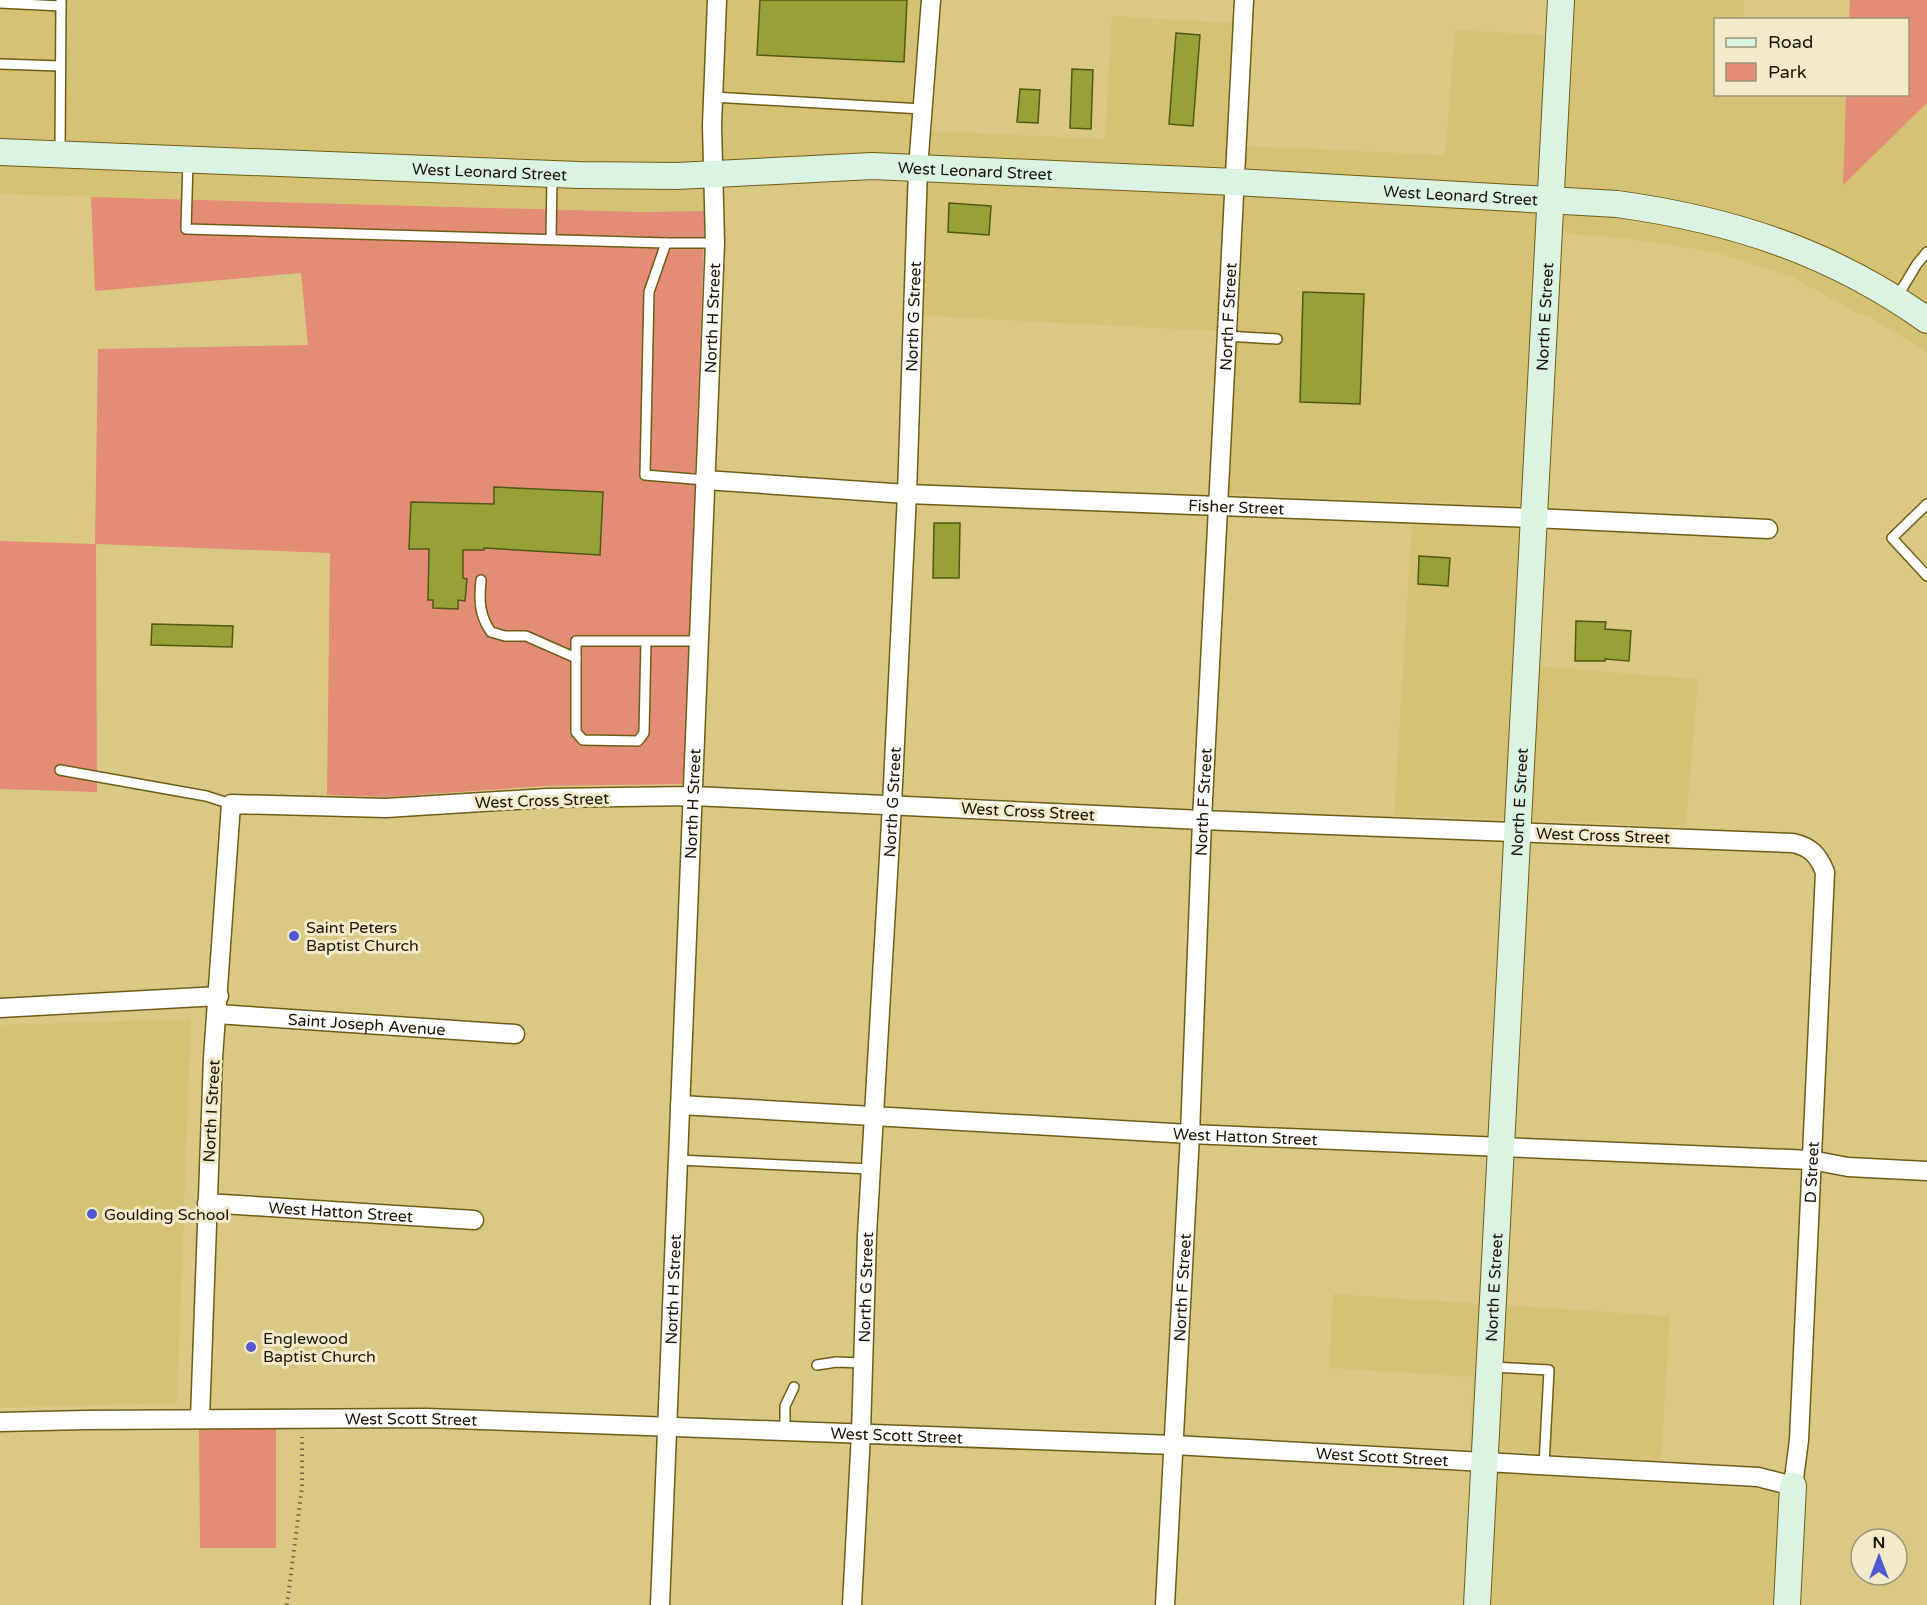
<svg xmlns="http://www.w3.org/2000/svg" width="1927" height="1605" viewBox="0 0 1927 1605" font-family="'Varela Round',sans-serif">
  <rect width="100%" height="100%" fill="#dac985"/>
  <g fill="#d6c275">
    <polygon points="0,0 708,0 702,125 703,163 579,164 0,142"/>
    <polygon points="727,0 921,0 909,156 834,155 723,161 722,125"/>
    <polygon points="1571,0 1744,0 1743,19 1716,20 1716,94 1846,95 1843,184 1927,103 1927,307 1818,245 1767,225 1716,210 1664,200 1561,189"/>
    <polygon points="1112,16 1233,23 1225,171 929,157 931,131 1105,139"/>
    <polygon points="1455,30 1549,35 1541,188 1245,172 1246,146 1445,155"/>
    <polygon points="0,165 704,185 705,211 641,212 0,194"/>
    <polygon points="927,179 1224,193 1217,331 923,316"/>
    <polygon points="1244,194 1540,210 1524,506 1228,494"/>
    <polygon points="1560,212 1616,216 1712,232 1811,266 1901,315 1927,334 1927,352 1873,319 1857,313 1793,277 1714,252 1629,239 1558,233"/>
    <polygon points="1412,524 1523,529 1508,819 1394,815"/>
    <polygon points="1536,666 1698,679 1686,827 1528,820"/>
    <polygon points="191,1019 177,1403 0,1408 0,1025"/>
    <polygon points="1333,1294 1483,1304 1476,1449 1469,1449 1473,1377 1329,1368"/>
    <polygon points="1503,1305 1670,1316 1661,1460 1495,1450"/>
    <polygon points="1494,1473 1756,1489 1781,1495 1778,1605 1487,1605"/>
  </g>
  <g fill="#e38c76">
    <polygon points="1850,0 1927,0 1927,103 1843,185 1846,95 1908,94 1908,20 1849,19"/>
    <polygon points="91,197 641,212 705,211 684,784 546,786 386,797 327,795 330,553 96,544 97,792 0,789 0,541 95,544 98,349 308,345 301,273 95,291"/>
    <polygon points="276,1428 276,1548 200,1548 199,1429"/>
  </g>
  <g fill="#96a237" stroke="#515814" stroke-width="1.5">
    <polygon points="760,0 907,0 904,62 757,55"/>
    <polygon points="1176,33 1200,35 1193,126 1169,124"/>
    <polygon points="1072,69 1093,70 1091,129 1070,128"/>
    <polygon points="1020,89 1040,90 1038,123 1017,122"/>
    <polygon points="949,203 991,206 989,235 948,232"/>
    <polygon points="1303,292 1364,294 1360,404 1300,402"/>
    <polygon points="494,487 603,492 600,555 484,548 484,550 463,550 463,578 467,579 465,601 458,600 458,609 433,608 433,600 428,600 429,549 409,549 411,502 494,504"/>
    <polygon points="934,523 960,523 959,578 933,578"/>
    <polygon points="1419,556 1450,558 1448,586 1418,584"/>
    <polygon points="1576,621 1606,622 1605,629 1631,631 1629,661 1605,659 1605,661 1575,661"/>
    <polygon points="152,624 233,626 232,647 151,645"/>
  </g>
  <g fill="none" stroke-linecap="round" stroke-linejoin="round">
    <g stroke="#6d5d15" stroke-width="12">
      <g id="lane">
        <polyline points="0,3 61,6"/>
        <polyline points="0,64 60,66"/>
        <polyline points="713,97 922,109"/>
        <polyline points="60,154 61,0"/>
        <polyline points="188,161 186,229 666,243"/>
        <polyline points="551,239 552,176"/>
        <polyline points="1897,297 1917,264 1927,252"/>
        <polyline points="1226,336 1277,339"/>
        <polyline points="705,480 645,475 649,292 666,243 715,243"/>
        <polyline points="1927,504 1892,538 1927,576"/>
        <path d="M481,580C479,600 479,615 491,632L505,636H526L576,658"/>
        <polyline points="646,641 644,733 638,741 583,740 576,732 576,641 699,641"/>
        <polyline points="60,770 206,796 231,804"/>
        <polyline points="678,1160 871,1169"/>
        <polyline points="817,1365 836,1362 862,1363"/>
        <polyline points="1492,1367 1549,1370 1544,1465"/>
        <polyline points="785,1431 785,1406 794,1387"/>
      </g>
    </g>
    <g stroke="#6d5d15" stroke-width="21">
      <g id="street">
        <path id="s1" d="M705,480L907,494L1534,518L1768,529"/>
        <polyline points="0,1008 219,996"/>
        <path id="s2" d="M217,1014L515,1034"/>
        <path id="s3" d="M680,1105L1190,1134L1811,1160L1848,1167L1927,1171"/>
        <path id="s4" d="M207,1203L474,1220"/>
        <path id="s5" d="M0,1422L85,1420L426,1418L1174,1445L1758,1477L1793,1486L1799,1440L1825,872C1818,855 1811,847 1793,843L1202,820L693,796L547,798L386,808L231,804L213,1058L200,1419"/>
        <path id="s6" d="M660,1605L715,243L712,125L717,0"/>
        <path id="s7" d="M852,1605L861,1433L867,1235L892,805L907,494L918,168L931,0"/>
        <path id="s8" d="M1165,1605L1190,1134L1202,820L1244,0"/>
      </g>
    </g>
    <g stroke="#6d5d15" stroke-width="28">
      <g id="secondary">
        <path id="s9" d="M0,152L579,175L677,176L872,166L1235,182L1617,204C1733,220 1831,252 1927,320"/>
        <path id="s10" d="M1477,1605L1561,0"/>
        <polyline points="1787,1605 1793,1486"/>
      </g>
    </g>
    <polyline stroke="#74693e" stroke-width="4" stroke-dasharray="1.5 4.5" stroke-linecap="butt" points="287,1605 302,1487 302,1437"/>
    <use href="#lane" stroke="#fff" stroke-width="9"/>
    <use href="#street" stroke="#fff" stroke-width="18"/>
    <use href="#secondary" stroke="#daf3e3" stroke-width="26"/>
  </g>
  <g fill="#5159cf" stroke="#f2eac8" stroke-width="2">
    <circle cx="294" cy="936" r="6"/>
    <circle cx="92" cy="1214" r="6"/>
    <circle cx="251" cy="1347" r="6"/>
  </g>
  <g text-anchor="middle" stroke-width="6" stroke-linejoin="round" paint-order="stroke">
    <g font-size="16" fill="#1b1400" stroke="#f2eac8">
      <text dy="6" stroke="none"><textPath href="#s9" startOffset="976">West Leonard Street</textPath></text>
      <text dy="6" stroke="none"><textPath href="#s9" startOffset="490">West Leonard Street</textPath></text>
      <text dy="6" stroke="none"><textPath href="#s9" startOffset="1462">West Leonard Street</textPath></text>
      <text dy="6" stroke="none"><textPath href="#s6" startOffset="1288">North H Street</textPath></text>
      <text dy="6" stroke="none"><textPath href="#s7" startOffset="1290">North G Street</textPath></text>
      <text dy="6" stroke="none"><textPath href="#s8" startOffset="1290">North F Street</textPath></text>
      <text dy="6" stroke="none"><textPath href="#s10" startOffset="1290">North E Street</textPath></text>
      <text dy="6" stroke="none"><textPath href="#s1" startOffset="532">Fisher Street</textPath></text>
      <text transform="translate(542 800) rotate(-2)" y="6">West Cross Street</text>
      <text dy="6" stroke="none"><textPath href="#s8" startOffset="804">North F Street</textPath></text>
      <text dy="6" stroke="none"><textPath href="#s6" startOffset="802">North H Street</textPath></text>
      <text dy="6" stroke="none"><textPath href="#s7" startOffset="804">North G Street</textPath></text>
      <text dy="6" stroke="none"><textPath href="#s10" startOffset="804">North E Street</textPath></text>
      <text transform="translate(1028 811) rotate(3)" y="6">West Cross Street</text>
      <text transform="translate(1603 835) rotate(2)" y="6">West Cross Street</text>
      <text dy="6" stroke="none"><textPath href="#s2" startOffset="150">Saint Joseph Avenue</textPath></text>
      <text transform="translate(211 1111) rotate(-87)" y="6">North I Street</text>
      <text dy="6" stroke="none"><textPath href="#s3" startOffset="566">West Hatton Street</textPath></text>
      <text dy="6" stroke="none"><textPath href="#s5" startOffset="2110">D Street</textPath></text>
      <text dy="6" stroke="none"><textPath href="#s4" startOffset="134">West Hatton Street</textPath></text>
      <text dy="6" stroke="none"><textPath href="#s6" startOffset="316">North H Street</textPath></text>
      <text dy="6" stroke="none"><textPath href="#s7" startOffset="318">North G Street</textPath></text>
      <text dy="6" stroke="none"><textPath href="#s8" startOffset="318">North F Street</textPath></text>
      <text dy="6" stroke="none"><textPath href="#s10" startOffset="318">North E Street</textPath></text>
      <text dy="6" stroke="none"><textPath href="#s5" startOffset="411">West Scott Street</textPath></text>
      <text dy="6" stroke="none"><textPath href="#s5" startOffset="897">West Scott Street</textPath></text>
      <text dy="6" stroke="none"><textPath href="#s5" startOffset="1383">West Scott Street</textPath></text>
    </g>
    <g font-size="16" fill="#1b1400" stroke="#f2eac8" text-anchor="start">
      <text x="306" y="933">Saint Peters<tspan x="306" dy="18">Baptist Church</tspan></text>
      <text x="104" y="1220">Goulding School</text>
      <text x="263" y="1344">Englewood<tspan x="263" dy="18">Baptist Church</tspan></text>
    </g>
  </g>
  <rect x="1714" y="18" width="195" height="78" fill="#f2eac8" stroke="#9c9478" stroke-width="1.5"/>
  <rect x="1726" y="38" width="30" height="9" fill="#daf3e3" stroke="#9c9478" stroke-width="1.5"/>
  <text x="1768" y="48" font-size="18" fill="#1b1400">Road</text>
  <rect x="1726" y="63" width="30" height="18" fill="#e38c76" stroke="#9c9478" stroke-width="1.5"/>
  <text x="1768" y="78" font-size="18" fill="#1b1400">Park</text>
  <g transform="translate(1879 1557)"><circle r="28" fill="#f2eac8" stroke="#9c9478" stroke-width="1.5"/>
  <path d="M0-4.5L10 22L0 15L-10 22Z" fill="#5159cf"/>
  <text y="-9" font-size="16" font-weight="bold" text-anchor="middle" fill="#1b1400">N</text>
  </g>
</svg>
